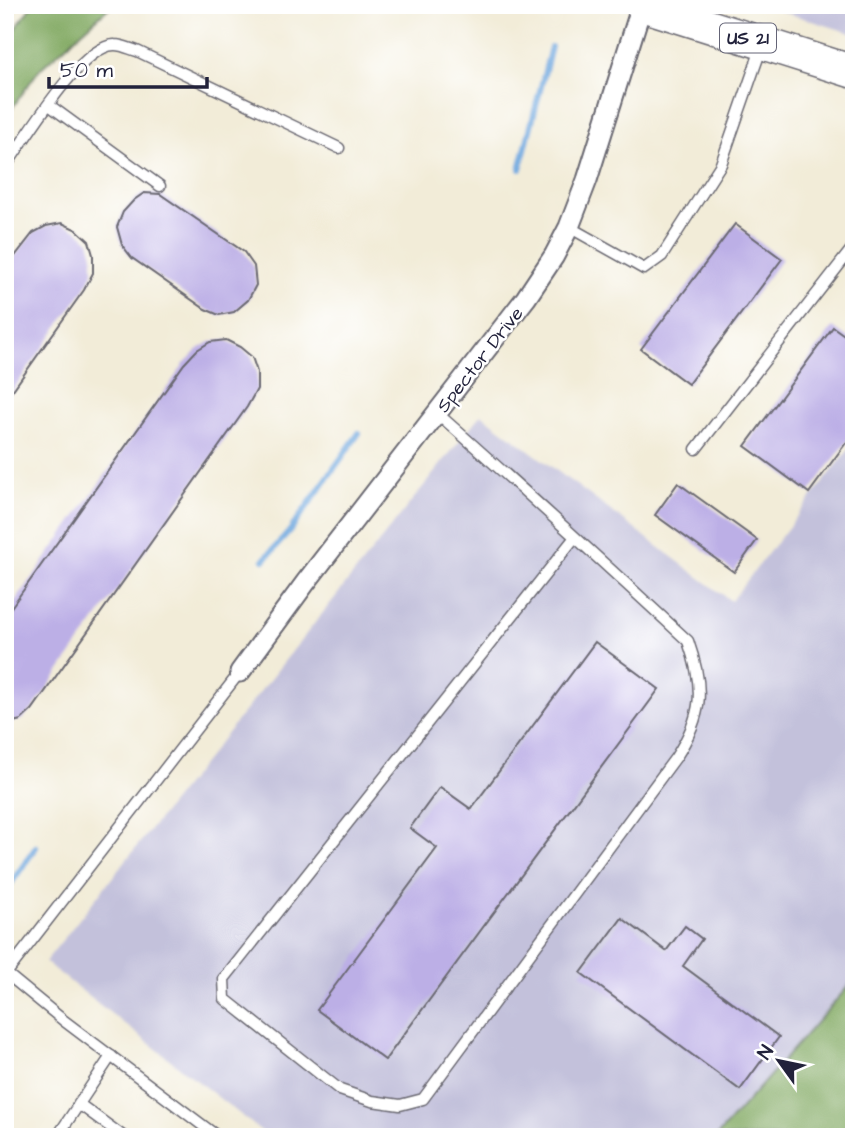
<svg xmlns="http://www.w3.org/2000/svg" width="859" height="1142" viewBox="0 0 859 1142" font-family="'Architects Daughter',sans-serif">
  <rect width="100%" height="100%" fill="#fff"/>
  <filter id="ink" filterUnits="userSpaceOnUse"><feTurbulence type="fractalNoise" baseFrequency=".0143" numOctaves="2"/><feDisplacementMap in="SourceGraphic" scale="14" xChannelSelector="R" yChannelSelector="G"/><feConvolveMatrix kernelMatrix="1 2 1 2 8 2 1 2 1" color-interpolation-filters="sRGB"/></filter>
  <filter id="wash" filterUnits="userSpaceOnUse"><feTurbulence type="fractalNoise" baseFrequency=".00686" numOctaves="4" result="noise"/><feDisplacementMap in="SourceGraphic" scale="28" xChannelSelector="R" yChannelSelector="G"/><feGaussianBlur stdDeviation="1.57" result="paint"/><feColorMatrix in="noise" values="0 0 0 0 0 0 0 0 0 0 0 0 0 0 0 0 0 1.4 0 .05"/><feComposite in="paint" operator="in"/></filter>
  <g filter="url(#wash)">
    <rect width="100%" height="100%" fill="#f2ecd8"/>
    <g fill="#c3c1db">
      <polygon points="761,5 854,5 854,34"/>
      <polygon points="481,414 731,601 854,443 854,994 731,1137 269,1137 45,962"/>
    </g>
    <g fill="#7fa75f" stroke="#50644d" stroke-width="2">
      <polygon points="32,5 112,5 39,70 5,118 5,44"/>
      <polygon points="854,980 854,1137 716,1137"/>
    </g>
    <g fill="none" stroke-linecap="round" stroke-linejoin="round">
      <g stroke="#6fa8de" stroke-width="6">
        <polyline points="520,169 551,47"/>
        <polyline points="264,560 289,532 359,433"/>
        <polyline points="5,892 36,847"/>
      </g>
    </g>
    <g id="blocks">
      <g fill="#bcafe6">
        <polygon points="144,193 160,194 244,252 254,266 256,285 248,300 234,312 219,315 205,309 132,258 122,245 117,227 123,212 134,200"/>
        <polygon points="62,223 77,230 89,241 93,255 93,273 84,290 5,401 5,269 33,233 46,226"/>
        <polygon points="735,224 782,259 688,384 641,349"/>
        <polygon points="833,327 854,342 854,432 809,493 745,446"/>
        <polygon points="226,340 240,347 252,357 257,372 257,389 247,407 32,710 21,720 5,724 5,616 184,364 197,350 210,342"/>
        <polygon points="678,483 757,540 734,572 655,515"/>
        <polygon points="595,642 659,689 385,1060 317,1010 437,848 410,828 440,787 471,809"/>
        <polygon points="622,918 666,951 685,926 702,939 683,966 779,1037 740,1090 581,973"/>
      </g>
    </g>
  </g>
  <g filter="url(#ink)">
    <use href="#blocks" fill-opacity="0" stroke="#6b6972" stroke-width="2"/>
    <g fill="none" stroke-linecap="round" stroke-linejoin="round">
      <g stroke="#6b6972" stroke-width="13">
        <g id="lane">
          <polyline points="49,105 160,186"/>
          <path d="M8,163C27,136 82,44 115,45C122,45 130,49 137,51L339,148"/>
          <polyline points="569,227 644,269 662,256 721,164 762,46"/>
          <path d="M437,413C522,488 605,564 688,641C705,689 703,715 676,757L423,1099L400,1105L372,1101L340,1090L225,999L224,979L575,537"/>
          <polyline points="696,449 854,246"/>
          <polyline points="7,974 63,1020 218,1137"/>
          <polyline points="5,975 240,672"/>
          <polyline points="79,1104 124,1137"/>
          <polyline points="57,1137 111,1056"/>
        </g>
      </g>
      <g stroke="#6b6972" stroke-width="23">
        <polyline id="street" points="240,672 306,582 526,298 554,256 569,227 587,180 642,5"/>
      </g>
      <g stroke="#6b6972" stroke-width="35">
        <polyline id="primary" points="642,5 854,72"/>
      </g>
      <use href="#lane" stroke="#fff" stroke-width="10"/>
      <use href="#street" stroke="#fff" stroke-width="19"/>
      <use href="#primary" stroke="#fff" stroke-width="32"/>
    </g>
  </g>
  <g text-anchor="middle" stroke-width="5" stroke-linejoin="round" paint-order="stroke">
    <rect fill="#fff" stroke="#646476" stroke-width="2" x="720" y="23.5" width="56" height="29" rx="5"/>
    <g font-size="18" font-weight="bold" fill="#22223b">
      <text x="748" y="44">US 21</text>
    </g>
    <g font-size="19" fill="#22223b" stroke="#fff">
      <text transform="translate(479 359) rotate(-52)" y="7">Spector Drive</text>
    </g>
  </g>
  <rect width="859" height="1142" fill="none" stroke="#fff" stroke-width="28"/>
  <g transform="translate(779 1061) rotate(303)" stroke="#ffffff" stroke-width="5" paint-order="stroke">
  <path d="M0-5L12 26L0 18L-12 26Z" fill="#22223b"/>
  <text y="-10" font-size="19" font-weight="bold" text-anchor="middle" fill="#22223b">N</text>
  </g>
  <path d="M49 77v10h158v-10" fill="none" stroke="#22223b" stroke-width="3.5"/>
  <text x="60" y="77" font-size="21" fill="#22223b" stroke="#ffffff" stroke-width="5" paint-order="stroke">50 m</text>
</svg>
